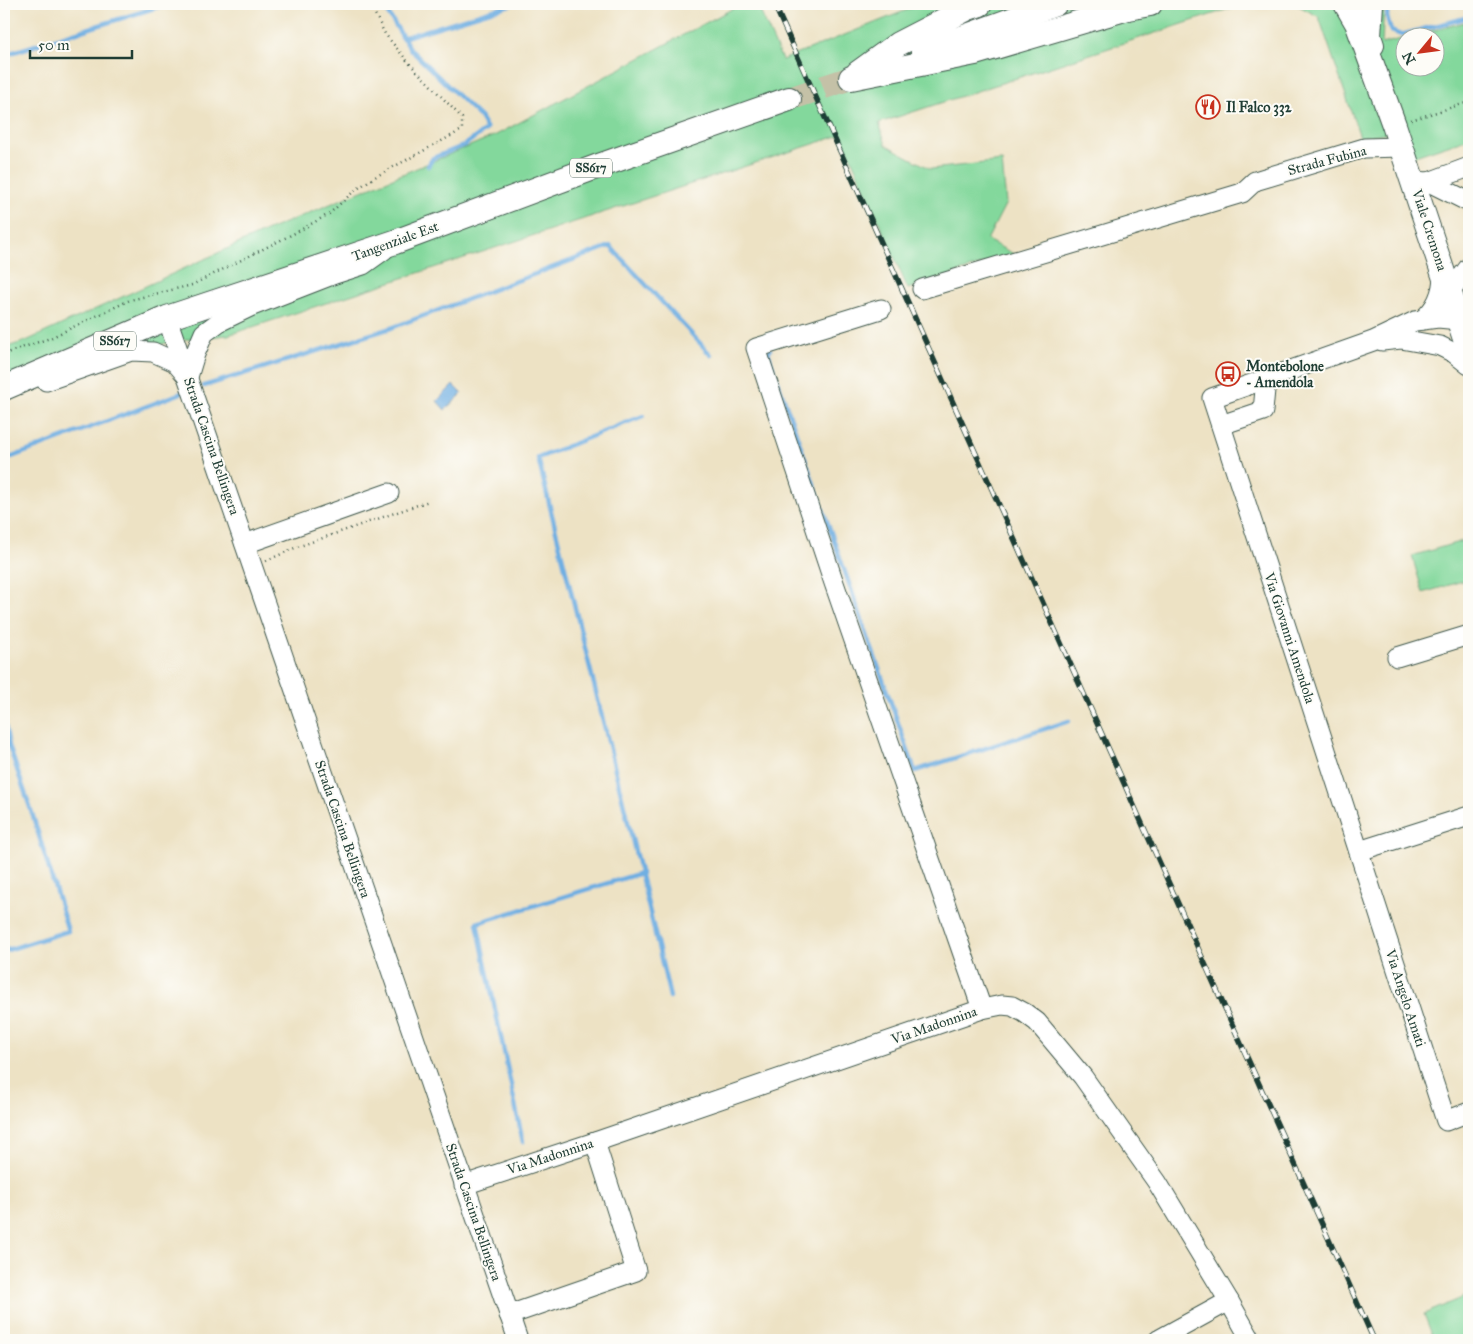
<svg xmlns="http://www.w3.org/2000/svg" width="1473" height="1344" viewBox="0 0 1473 1344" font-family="'IM FELL Great Primer',serif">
  <rect width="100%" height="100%" fill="#fdfcf7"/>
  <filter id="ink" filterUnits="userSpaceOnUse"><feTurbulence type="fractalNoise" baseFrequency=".02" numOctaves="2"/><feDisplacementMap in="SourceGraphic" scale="10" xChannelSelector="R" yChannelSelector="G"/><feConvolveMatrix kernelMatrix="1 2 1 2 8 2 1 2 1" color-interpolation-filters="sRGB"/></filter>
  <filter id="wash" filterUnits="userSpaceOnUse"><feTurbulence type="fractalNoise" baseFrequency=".0096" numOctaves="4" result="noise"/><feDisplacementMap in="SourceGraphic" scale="20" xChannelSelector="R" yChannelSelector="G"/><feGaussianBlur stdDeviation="1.12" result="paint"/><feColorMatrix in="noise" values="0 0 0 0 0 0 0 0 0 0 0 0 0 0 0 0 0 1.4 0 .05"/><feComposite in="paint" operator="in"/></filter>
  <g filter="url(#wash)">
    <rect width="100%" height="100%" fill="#ede2c4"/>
    <g fill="#83d89c" stroke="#518a68" fill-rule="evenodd">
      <polygon points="741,4 757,4 782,60 922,4 1244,4 879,123 886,145 931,169 1002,161 1006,203 987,240 1014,254 908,289 841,135 228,335 171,341 4,401 4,348 26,341 268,230 496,135"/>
      <path d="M1284,4H1384L1382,44L1469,21V138L1412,157L1405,130L1360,137L1319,17L1299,6ZM1406,38H1436V68H1406Z"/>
      <polygon points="1469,539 1469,579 1423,593 1412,556"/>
      <polygon points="1469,1295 1469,1340 1434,1340 1424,1314"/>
    </g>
    <polygon fill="#6fafe2" stroke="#47768b" points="453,385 462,394 445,410 437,401"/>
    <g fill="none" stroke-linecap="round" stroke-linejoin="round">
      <g stroke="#6fafe2" stroke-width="4.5">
        <polyline points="382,4 411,50 480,117 487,129 463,146 433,158 428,166"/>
        <polyline points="1388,4 1387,17 1391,31 1401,35 1469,17"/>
        <polyline points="402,38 513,4"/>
        <polyline points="4,55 167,4"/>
        <polyline points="770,350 768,351 772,365 915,771 1069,721"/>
        <polyline points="204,386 391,328 610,246 711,355"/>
        <path d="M643,416L538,458C582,638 628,817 670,997"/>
        <polyline points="4,460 184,392"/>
        <polyline points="4,720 9,746 32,813 68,931 4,951"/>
        <polyline points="523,1142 477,923 641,873"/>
      </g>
    </g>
  </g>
  <g filter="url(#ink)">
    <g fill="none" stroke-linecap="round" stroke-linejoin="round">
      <polyline stroke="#c4c1a7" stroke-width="24" stroke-dasharray="24 12" stroke-linecap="butt" points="789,99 851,78"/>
      <g stroke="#3e564a" stroke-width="21">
        <g id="minor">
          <polyline points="1413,181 1429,182 1469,202"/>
          <polyline points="1429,182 1469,167"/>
          <polyline points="922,289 1242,193 1255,181 1364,148 1401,147"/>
          <polyline points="1450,292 1469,267"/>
          <polyline points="881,309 756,348 834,583 982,1009"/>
          <polyline points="167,318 518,1340"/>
          <path d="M1422,320C1437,308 1443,293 1443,274"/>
          <polyline points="1459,320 1438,318 1415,321 1373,341 1212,398 1446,1121 1469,1112"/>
          <polyline points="1382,341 1401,339 1440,346 1454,353 1469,365"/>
          <polyline points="188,377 195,354 204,333 219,322 250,307 335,274 363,265 384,250"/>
          <polyline points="46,381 131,351 153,352 175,362 186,375"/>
          <polyline points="1221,425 1263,411 1266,379"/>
          <polyline points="245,544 389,493"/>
          <polyline points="1397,657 1469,635"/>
          <polyline points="1359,851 1469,816"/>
          <polyline points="464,1185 595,1142 982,1009 1002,1005 1012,1006 1025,1013 1037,1022 1083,1077 1157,1182 1229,1301 1251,1340"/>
          <polyline points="509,1315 636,1271 595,1142"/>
          <polyline points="1158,1340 1229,1301"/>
        </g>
      </g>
      <g stroke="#3e564a" stroke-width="26">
        <g id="major">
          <polyline points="1346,4 1357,23 1394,125 1469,351"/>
          <polyline points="1371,4 1369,36 1372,45"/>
          <polyline points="923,52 1055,4"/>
          <polyline points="858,73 898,44 968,8 980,4"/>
          <polyline points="851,78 975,53 1128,8 1150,4"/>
          <polyline points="4,388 167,318 395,242 596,167 789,99"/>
        </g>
      </g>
      <g stroke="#3e564a" stroke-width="2.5" stroke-dasharray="1 4" stroke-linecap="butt">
        <polyline points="1411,120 1469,102"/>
        <polyline points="4,354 50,338 130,300 192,285 295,233 329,214 353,192 373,178 462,130 462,118 409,63 385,34 370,4"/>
        <polyline points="266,561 297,547 429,501"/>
      </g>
      <use href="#minor" stroke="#fff" stroke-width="19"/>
      <use href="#major" stroke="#fff" stroke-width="24"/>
      <g stroke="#1f3d34" stroke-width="5.5">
        <polyline id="rail" points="774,4 1374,1340"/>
      </g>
      <use href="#rail" stroke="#fdfcf7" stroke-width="4" stroke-dasharray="11" stroke-linecap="butt"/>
    </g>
  </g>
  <defs>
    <g id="restaurant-ring" transform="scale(1.25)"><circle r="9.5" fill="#fdfcf7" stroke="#c8321e" stroke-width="1.5"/><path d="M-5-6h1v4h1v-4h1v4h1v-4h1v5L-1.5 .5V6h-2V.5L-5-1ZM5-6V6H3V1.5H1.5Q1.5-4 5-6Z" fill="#c8321e"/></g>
    <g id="bus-ring" transform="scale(1.25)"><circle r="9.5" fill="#fdfcf7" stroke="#c8321e" stroke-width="1.5"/><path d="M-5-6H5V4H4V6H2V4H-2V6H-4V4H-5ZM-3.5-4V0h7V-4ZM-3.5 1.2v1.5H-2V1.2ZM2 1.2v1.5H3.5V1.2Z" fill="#c8321e"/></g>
  </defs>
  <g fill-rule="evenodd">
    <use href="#restaurant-ring" x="1208" y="107"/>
    <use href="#bus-ring" x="1228" y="374"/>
  </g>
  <g text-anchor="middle" stroke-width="4" stroke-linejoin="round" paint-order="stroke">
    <g fill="#fdfcf7" stroke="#62766e" stroke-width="1">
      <rect x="570" y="158.5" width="42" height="19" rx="4"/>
      <rect x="94" y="331.5" width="42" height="19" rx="4"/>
    </g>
    <g font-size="12" font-weight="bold" fill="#1f3d34">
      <text x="591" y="172">SS617</text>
      <text x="115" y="345">SS617</text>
    </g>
    <g font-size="14" font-weight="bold" fill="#1f3d34" stroke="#fdfcf7" text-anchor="start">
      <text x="1226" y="112">Il Falco 332</text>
      <text x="1246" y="371">Montebolone<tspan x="1246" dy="16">- Amendola</tspan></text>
    </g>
    <g font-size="14" fill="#1f3d34" stroke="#fdfcf7">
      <text transform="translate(1327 160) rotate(-15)" y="5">Strada Fubina</text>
      <text transform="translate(1430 230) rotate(72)" y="5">Viale Cremona</text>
      <text transform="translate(395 241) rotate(-20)" y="5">Tangenziale Est</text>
      <text transform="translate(212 446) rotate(71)" y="5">Strada Cascina Bellingera</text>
      <text transform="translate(1290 638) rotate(72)" y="5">Via Giovanni Amendola</text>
      <text transform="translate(343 829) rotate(71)" y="5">Strada Cascina Bellingera</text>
      <text transform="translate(1406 998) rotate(72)" y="5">Via Angelo Amati</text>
      <text transform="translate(934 1025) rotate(-19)" y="5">Via Madonnina</text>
      <text transform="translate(550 1156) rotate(-18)" y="5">Via Madonnina</text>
      <text transform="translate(474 1212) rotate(71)" y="5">Strada Cascina Bellingera</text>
    </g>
  </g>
  <rect width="1473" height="1344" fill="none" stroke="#fdfcf7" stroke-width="20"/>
  <g transform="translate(1420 52) rotate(241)"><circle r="24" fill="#fdfcf7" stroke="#a4b0a9"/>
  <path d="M0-4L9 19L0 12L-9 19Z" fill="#c8321e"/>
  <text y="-8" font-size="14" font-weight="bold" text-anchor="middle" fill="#1f3d34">N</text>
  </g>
  <path d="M30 50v8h102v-8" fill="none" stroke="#1f3d34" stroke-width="2.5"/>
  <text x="38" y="50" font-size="15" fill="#1f3d34" stroke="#fdfcf7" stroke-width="4" paint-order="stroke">50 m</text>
</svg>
